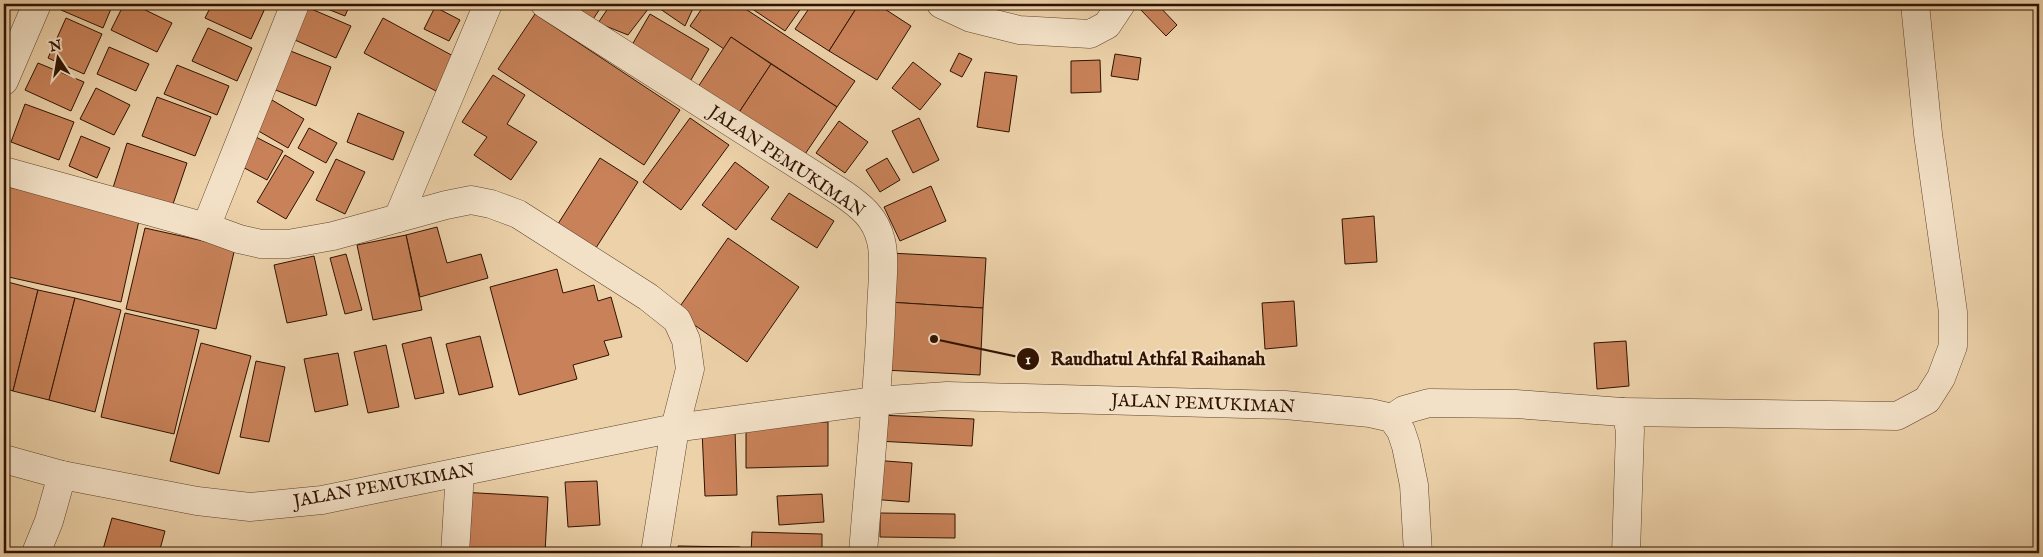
<svg xmlns="http://www.w3.org/2000/svg" width="2043" height="557" viewBox="0 0 2043 557" font-family="'IM FELL English',serif">
  <rect width="100%" height="100%" fill="#ecd1a9"/>
  <filter id="stains"><feTurbulence type="fractalNoise" baseFrequency=".004" numOctaves="4"/><feColorMatrix values="0 0 0 0 .2 0 0 0 0 .09 0 0 0 0 .02 0 0 0 .5 -.17"/></filter>
  <radialGradient id="worn" r=".72"><stop offset=".6" stop-color="#630" stop-opacity="0"/><stop offset="1" stop-color="#630" stop-opacity=".3"/></radialGradient>
  <g fill="#c88158" stroke="#2f1200">
    <polygon points="64,4 113,4 103,28 61,10"/>
    <polygon points="124,4 133,4 172,23 157,52 111,30"/>
    <polygon points="212,4 267,4 251,39 205,18"/>
    <polygon points="315,4 350,4 345,16"/>
    <polygon points="552,4 603,4 588,27"/>
    <polygon points="611,4 652,4 628,35 598,23"/>
    <polygon points="653,4 695,4 685,26"/>
    <polygon points="705,4 738,4 855,81 837,107 731,37 724,49 690,26"/>
    <polygon points="745,4 804,4 785,31"/>
    <polygon points="812,4 859,4 829,51 795,29"/>
    <polygon points="859,4 877,4 911,26 877,80 829,51"/>
    <polygon points="1144,4 1157,4 1177,25 1166,36 1139,8"/>
    <polygon points="302,5 351,26 336,58 288,37"/>
    <polygon points="435,7 460,20 449,41 424,29"/>
    <polygon points="535,14 680,110 644,165 498,69"/>
    <polygon points="650,14 709,49 688,85 629,50"/>
    <polygon points="66,18 102,34 84,74 48,58"/>
    <polygon points="383,18 455,57 436,91 364,53"/>
    <polygon points="208,28 252,48 237,81 192,61"/>
    <polygon points="731,37 771,64 734,120 694,93"/>
    <polygon points="109,47 149,64 136,91 97,74"/>
    <polygon points="283,48 331,67 316,106 268,87"/>
    <polygon points="959,53 972,59 962,77 950,71"/>
    <polygon points="1115,54 1141,58 1138,80 1111,76"/>
    <polygon points="1100,60 1101,92 1071,93 1071,61"/>
    <polygon points="913,62 941,84 920,110 892,88"/>
    <polygon points="38,63 84,82 71,111 25,90"/>
    <polygon points="771,64 837,107 799,163 734,120"/>
    <polygon points="177,65 229,86 217,115 164,94"/>
    <polygon points="985,72 1017,76 1009,132 977,127"/>
    <polygon points="493,75 525,95 507,124 537,142 511,180 474,155 487,137 462,122"/>
    <polygon points="96,88 130,105 114,135 80,119"/>
    <polygon points="157,97 211,117 195,156 142,136"/>
    <polygon points="272,100 304,119 288,148 255,129"/>
    <polygon points="25,104 74,122 59,160 11,142"/>
    <polygon points="358,113 404,132 393,160 347,142"/>
    <polygon points="690,118 729,145 681,210 643,182"/>
    <polygon points="919,118 939,160 913,173 892,131"/>
    <polygon points="839,121 868,142 845,173 816,153"/>
    <polygon points="309,128 337,143 326,163 298,148"/>
    <polygon points="250,134 283,151 267,180 235,163"/>
    <polygon points="81,136 110,148 97,178 69,166"/>
    <polygon points="127,143 187,163 171,210 112,191"/>
    <polygon points="285,155 314,172 286,219 257,202"/>
    <polygon points="600,158 638,182 594,251 556,227"/>
    <polygon points="887,158 900,180 880,192 866,170"/>
    <polygon points="336,159 365,172 345,214 316,200"/>
    <polygon points="735,162 769,187 736,230 702,205"/>
    <polygon points="4,186 140,216 121,302 4,276"/>
    <polygon points="931,186 946,221 900,241 884,207"/>
    <polygon points="789,193 834,221 817,248 771,219"/>
    <polygon points="1374,216 1377,262 1345,264 1342,219"/>
    <polygon points="437,227 447,263 481,254 488,278 420,297 406,235"/>
    <polygon points="145,228 235,248 216,329 126,309"/>
    <polygon points="406,235 422,310 373,320 357,245"/>
    <polygon points="728,238 799,287 747,362 676,312"/>
    <polygon points="890,253 986,258 983,308 888,302"/>
    <polygon points="346,254 362,310 345,314 330,258"/>
    <polygon points="314,256 327,315 287,323 274,265"/>
    <polygon points="557,269 563,293 594,285 598,301 611,297 622,337 604,341 609,355 573,365 577,379 519,395 490,287"/>
    <polygon points="4,281 38,290 13,391 4,388"/>
    <polygon points="38,290 75,298 49,400 13,391"/>
    <polygon points="75,298 121,310 95,412 49,400"/>
    <polygon points="1294,301 1297,346 1265,349 1262,303"/>
    <polygon points="888,302 983,308 980,375 884,370"/>
    <polygon points="125,313 199,330 174,434 101,417"/>
    <polygon points="480,336 493,387 459,395 446,344"/>
    <polygon points="431,337 444,393 415,399 402,344"/>
    <polygon points="1626,341 1629,386 1597,389 1594,343"/>
    <polygon points="201,343 251,356 219,474 170,461"/>
    <polygon points="386,345 399,407 368,413 354,352"/>
    <polygon points="338,353 348,405 315,412 304,359"/>
    <polygon points="256,361 285,367 269,442 240,437"/>
    <polygon points="878,415 974,419 972,446 877,441"/>
    <polygon points="828,422 828,466 746,468 746,423"/>
    <polygon points="735,429 737,495 705,496 702,431"/>
    <polygon points="873,460 912,463 909,502 870,499"/>
    <polygon points="597,481 600,525 568,527 565,482"/>
    <polygon points="461,492 548,497 545,553 458,553"/>
    <polygon points="822,494 824,522 779,525 777,496"/>
    <polygon points="880,513 955,514 955,538 880,537"/>
    <polygon points="112,518 165,531 159,553 102,553"/>
    <polygon points="752,532 822,534 822,553 751,553"/>
    <polygon points="678,546 740,547 739,553 678,553"/>
    <rect x="876" y="550" width="79" height="3"/>
  </g>
  <g fill="none" stroke-linecap="round" stroke-linejoin="round">
    <g stroke="#5e422a" stroke-width="29">
      <g id="street">
        <path d="M545,4L842,193C861,206 876,218 881,241C886,260 881,294 881,314C878,394 869,474 863,553"/>
        <polyline points="941,4 971,18 1019,30 1090,34 1107,25 1121,4"/>
        <polyline points="4,81 37,4"/>
        <polyline points="4,171 206,227 239,239 261,244 288,244 333,236 446,205 471,200 491,204 518,214 648,297 677,320 686,340 690,369 675,428 322,500 250,507 197,501 62,475 4,459"/>
        <polyline points="398,218 488,4"/>
        <polyline points="206,227 295,4"/>
        <polyline points="1622,412 1897,416 1927,400 1941,378 1953,346 1953,312 1928,134 1915,4"/>
        <polyline points="1392,418 1404,410 1429,403 1516,404 1622,412 1627,418 1630,430 1626,553"/>
        <polyline points="36,553 49,521 62,475"/>
        <polyline points="455,553 460,472"/>
        <polyline points="655,553 675,428 874,401 947,396 1285,405 1370,413 1392,418 1401,431 1406,446 1414,485 1418,553"/>
      </g>
    </g>
    <use href="#street" stroke="#f3e1c7" stroke-width="28"/>
  </g>
  <g text-anchor="middle" stroke-width="4" stroke-linejoin="round" paint-order="stroke">
    <g font-size="18" fill="#2f1200" stroke="#f3e1c7">
      <text transform="translate(787 161) rotate(34)" y="6">JALAN PEMUKIMAN</text>
      <text transform="translate(1203 403) rotate(2)" y="6">JALAN PEMUKIMAN</text>
      <text transform="translate(384 485) rotate(-10)" y="6">JALAN PEMUKIMAN</text>
    </g>
  </g>
  <path fill="none" stroke="#2f1200" stroke-width="2" d="M934 339L1028 359"/>
  <g fill="#2f1200" stroke="#f3e1c7" stroke-width="2">
    <circle cx="934" cy="339" r="5"/>
    <circle cx="1028" cy="359" r="12"/>
  </g>
  <g font-size="15" text-anchor="middle" font-weight="bold" fill="#fff">
    <text x="1028" y="364">1</text>
  </g>
  <g font-size="19" text-anchor="middle" font-weight="bold" fill="#2f1200" stroke="#f3e1c7" stroke-width="4" stroke-linejoin="round" paint-order="stroke">
    <text x="1158" y="365">Raudhatul Athfal Raihanah</text>
  </g>
  <rect width="2043" height="557" fill="none" stroke="#ecd1a9" stroke-width="20"/>
  <rect x="5" y="5" width="2033" height="547" fill="none" stroke="#2f1200" stroke-width="2.5"/>
  <rect x="10" y="10" width="2023" height="537" fill="none" stroke="#2f1200"/>
  <g transform="translate(58 58) rotate(348)" stroke="#f3e1c7" stroke-width="4" paint-order="stroke">
  <path d="M0-4L9 19L0 12L-9 19Z" fill="#2f1200"/>
  <text y="-8" font-size="14" font-weight="bold" text-anchor="middle" fill="#2f1200">N</text>
  </g>
  <rect width="100%" height="100%" filter="url(#stains)"/>
  <rect width="100%" height="100%" fill="url(#worn)"/>
</svg>
